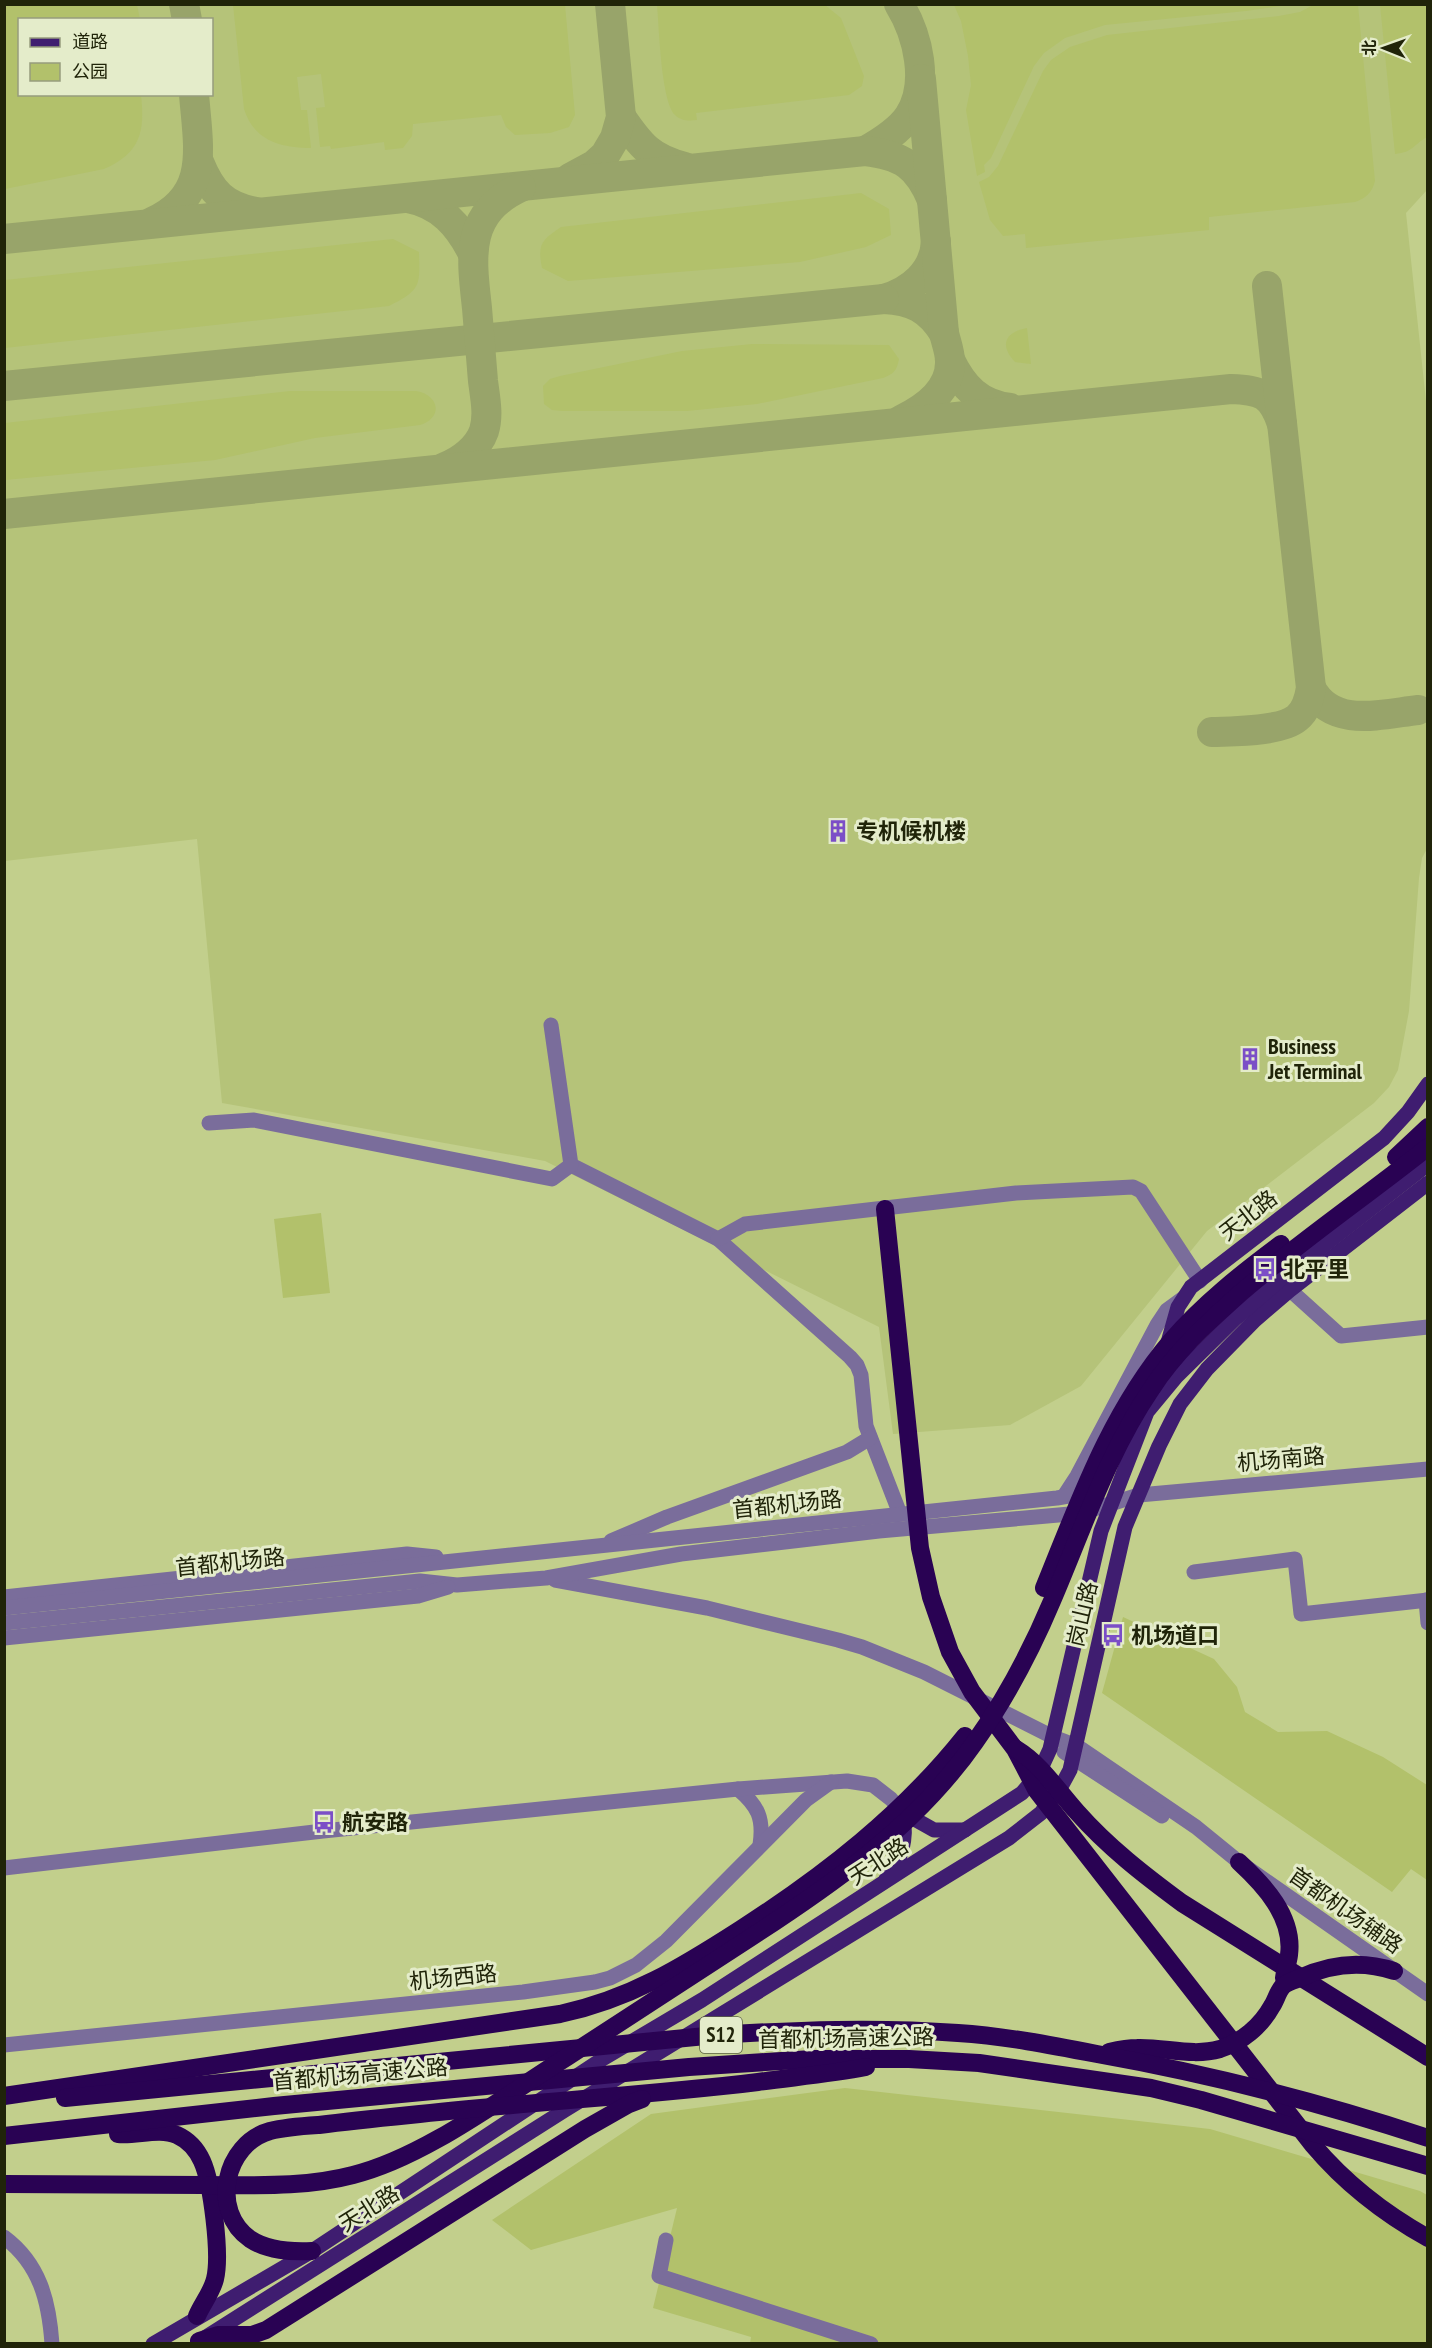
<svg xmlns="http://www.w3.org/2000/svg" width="1432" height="2348" viewBox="0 0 1432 2348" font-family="'PT Sans Narrow','Noto Sans SC',sans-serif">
  <rect width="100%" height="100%" fill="#c2cf8c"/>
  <path fill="#b5c379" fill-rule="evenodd" d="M5,5H1427V190L1406,213L1428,420V847L1422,858L1419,878L1409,1011L1398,1070L1389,1087L1374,1103L1207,1231L1081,1386L1010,1425L893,1434L879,1327L545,1161L222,1103L197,839L5,861ZM20,20H212V94H20Z"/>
  <g fill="#b2c16b">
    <path d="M5,4L137,5L140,19L20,20V94L141,95C145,131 141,153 104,169L5,189Z"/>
    <path d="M233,5H565L575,115L569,127L550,133L515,135L506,127L501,115L413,124L412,136L403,148L385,150L384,142L331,149L330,146L320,147L316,108L325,107L321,74L297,77L301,110H307L311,148C281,148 254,141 244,109Z"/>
    <path d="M657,5H825L841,18L864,76L862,86L849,95L696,113L697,120C689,121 681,121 675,115C661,101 659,26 657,5Z"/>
    <polygon points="954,5 1288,5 1246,11 1105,25 1065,38 1044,53 1034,66 991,158 984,165 985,172 977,176 966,110 971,85 968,56 961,21"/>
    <path d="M1313,5H1358L1375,181C1372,193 1366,198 1355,202L1209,217V230L1026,248L1025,234L1003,236L990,220L979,182L989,177L998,166L1043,71L1051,60L1070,47L1107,35L1279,16L1300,12Z"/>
    <path d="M1380,5H1427V137C1413,145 1414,152 1395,154Z"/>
    <path d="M861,193L889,209L891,235L866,247L800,262L568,281L542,268C537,244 542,240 561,227Z"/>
    <path d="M393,239L419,252C420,286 421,290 389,306L5,348V280Z"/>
    <path d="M1027,328L1031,364L1015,362C999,345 1005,332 1027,328Z"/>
    <path d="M752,344L889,345L899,359C897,371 893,374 883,378L757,404L687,411H563L552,410L544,404L543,386L550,379L560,376L682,351Z"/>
    <path d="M290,391H416C440,395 443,418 420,425L315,438L215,460L5,480V423Z"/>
    <polygon points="321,1213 330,1293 283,1298 274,1219"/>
    <polygon points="1123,1617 1214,1659 1237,1687 1245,1712 1278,1732 1327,1731 1383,1757 1427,1785 1427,1880 1411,1869 1392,1892 1102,1693"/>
    <polygon points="845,2088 1210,2129 1420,2191 1427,2195 1427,2343 750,2343 751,2337 653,2308 677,2208 531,2250 492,2220 651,2114"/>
  </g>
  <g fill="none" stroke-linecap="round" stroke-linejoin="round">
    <g stroke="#98a46a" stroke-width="30">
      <polyline points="184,4 187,20"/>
      <path d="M621,117C640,145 651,159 685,167"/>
      <path d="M865,151C881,142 899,131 909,116C930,84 918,35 899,4"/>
      <path d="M199,162C211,192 224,206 256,212"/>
      <polyline points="570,178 594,165 605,155 615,138 621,117 610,4"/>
      <path d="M408,198C440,204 459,225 473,254"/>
      <path d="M152,222C211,196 198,147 194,94"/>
      <path d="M4,239L865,151C902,155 918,166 932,200"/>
      <path d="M936,242C934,272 911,291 884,299C912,300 929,309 944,333"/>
      <path d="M950,360C963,387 979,404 1010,408"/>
      <polyline points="4,386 884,299"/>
      <path d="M901,420C924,409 951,390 950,361C950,352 946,342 944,333L921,79"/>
      <path d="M445,467C461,461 478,448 484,431C489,415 485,397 483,381C481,356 479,332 477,308C471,255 465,213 521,187"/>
      <path d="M4,514L1231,389C1261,390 1272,394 1282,424"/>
      <path d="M1311,688C1332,729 1382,714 1418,710"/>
      <path d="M1212,732C1233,731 1280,732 1297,718C1306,711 1309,700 1311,688L1267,286"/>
    </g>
    <g stroke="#7a6d9b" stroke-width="15">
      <polyline points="551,1025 571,1165 718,1239 850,1357 857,1365 861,1375 866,1426 900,1514"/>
      <polyline points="209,1123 254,1120 552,1179 571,1165"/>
      <polyline points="718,1239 745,1224 1016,1193 1133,1187 1141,1191 1200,1281"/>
      <polyline points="1290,1290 1341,1336 1428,1327"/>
      <polyline points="1064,1496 1077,1476 1157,1325 1167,1310 1182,1299"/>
      <polyline points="611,1541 667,1517 847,1452 870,1438"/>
      <polyline points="1194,1572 1295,1559 1301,1614 1428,1600"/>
      <polyline points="555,1580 707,1608 838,1640 862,1647 924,1672 1053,1737 1077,1746 1196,1827 1239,1862 1428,1994"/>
      <polyline points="4,1597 407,1554 436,1557"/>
      <polyline points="1426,1600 1428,1623"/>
      <polyline points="4,1608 1057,1498 1092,1492"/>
      <polyline points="4,1623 420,1581 457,1585 546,1578 681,1554 879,1531 1081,1513 1139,1495 1428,1469"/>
      <polyline points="4,1638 418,1596 448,1587"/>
      <polyline points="1064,1752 1162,1816"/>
      <path d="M738,1789C758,1806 764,1818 760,1845"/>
      <polyline points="4,1868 323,1831 738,1789 847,1781 873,1785 891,1799 902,1812"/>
      <polyline points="4,2045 523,1992 595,1982 610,1978 636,1965 666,1941 806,1800 831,1782"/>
      <path d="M4,2237C40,2264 49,2301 52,2344"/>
      <polyline points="666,2240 659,2276 871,2344"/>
    </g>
    <g stroke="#3f1d70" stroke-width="15">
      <polyline points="1167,1346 1178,1307 1191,1287 1384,1138 1408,1112 1428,1084"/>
      <polyline points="902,1812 934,1830 965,1830"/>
      <path d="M886,1879C902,1863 907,1837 903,1815"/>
      <polyline points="206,2337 565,2110 1009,1838 1041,1813 1063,1783 1070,1770 1125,1527 1159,1446 1180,1404 1207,1369 1255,1320 1290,1290 1428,1183"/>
      <polyline points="153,2344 312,2251 604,2058 702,2000 1022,1793 1039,1773 1050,1749 1101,1531 1147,1412 1176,1377 1236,1318 1281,1279 1428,1164"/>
    </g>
    <g stroke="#290253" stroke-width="18">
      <polyline points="1396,1157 1428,1127"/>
      <path d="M885,1209L920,1548L931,1597L950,1652L972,1692L1015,1749L1037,1791L1313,2145C1345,2183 1385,2214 1428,2238"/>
      <path d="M1044,1588C1079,1502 1110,1413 1171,1341C1203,1304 1242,1273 1281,1244"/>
      <path d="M1016,1749C1042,1765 1057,1790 1077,1812C1108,1847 1144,1875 1182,1903L1428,2057"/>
      <path d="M1239,1862C1264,1885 1294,1917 1289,1955C1288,1963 1285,1970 1284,1978"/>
      <path d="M1109,2052C1118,2050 1128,2048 1137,2048C1165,2047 1192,2057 1220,2049C1242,2042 1261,2026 1272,2006C1276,2000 1278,1991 1283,1986C1287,1982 1295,1980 1300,1978C1330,1964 1361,1960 1394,1971"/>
      <path d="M4,2096L560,2014C630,1999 682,1967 741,1929C825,1875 902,1815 965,1736"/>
      <path d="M65,2098L716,2035C797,2030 877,2027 958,2033C1004,2036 1051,2045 1097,2054C1209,2074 1319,2102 1428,2138"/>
      <path d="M118,2134C137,2136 159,2127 177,2135C188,2140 197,2150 202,2161C212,2183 221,2255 215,2279C212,2292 202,2304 197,2316"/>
      <polyline points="4,2136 274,2106 689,2067 812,2059 909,2059 979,2063 1151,2088 1201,2100 1428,2166"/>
      <path d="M4,2184C71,2184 137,2185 203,2185C253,2185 304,2188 353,2175C425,2157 503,2097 567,2057C622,2021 678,1985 733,1949C823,1891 913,1831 975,1742C1006,1698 1031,1651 1052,1601C1083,1529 1107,1454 1152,1388C1174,1354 1205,1325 1235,1298C1296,1244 1364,1198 1428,1147"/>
      <path d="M312,2251C291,2252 268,2251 250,2239C210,2211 224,2144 270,2131C286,2127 303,2126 319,2125C350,2121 380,2118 410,2115C526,2102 642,2096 758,2082C794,2077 830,2074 866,2067"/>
      <polyline points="199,2341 218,2335 252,2335 266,2330 585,2129 629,2104 642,2099"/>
    </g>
  </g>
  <defs>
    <g id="building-bare" transform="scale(1.8)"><path d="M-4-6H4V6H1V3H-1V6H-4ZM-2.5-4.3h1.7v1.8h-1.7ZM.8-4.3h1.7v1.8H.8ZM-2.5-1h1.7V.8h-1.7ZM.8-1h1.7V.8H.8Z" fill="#7b4ec7" stroke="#e4ecca" stroke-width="2.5" paint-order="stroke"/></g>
    <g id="bus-bare" transform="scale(1.8)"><path d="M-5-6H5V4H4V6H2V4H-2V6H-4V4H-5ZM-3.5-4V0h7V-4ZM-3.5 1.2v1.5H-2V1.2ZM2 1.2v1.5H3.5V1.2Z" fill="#7b4ec7" stroke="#e4ecca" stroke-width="2.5" paint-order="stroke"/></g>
  </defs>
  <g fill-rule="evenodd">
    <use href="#building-bare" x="838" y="831"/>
    <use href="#building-bare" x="1250" y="1059"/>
    <use href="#bus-bare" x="1265" y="1269"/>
    <use href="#bus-bare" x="1113" y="1635"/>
    <use href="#bus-bare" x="324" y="1822"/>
  </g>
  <g text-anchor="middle" stroke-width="6" stroke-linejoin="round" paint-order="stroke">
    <rect fill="#e4ecca" stroke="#5b6043" stroke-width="1.5" x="700" y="2017" width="42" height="36" rx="4.5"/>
    <g font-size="21" font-weight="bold" fill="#202409">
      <text x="721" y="2042">S12</text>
    </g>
    <g font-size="22" font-weight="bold" fill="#202409" stroke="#e4ecca" text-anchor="start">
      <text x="856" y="839">专机候机楼</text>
      <text x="1268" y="1054">Business<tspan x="1268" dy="25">Jet Terminal</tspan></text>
      <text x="1283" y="1277">北平里</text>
      <text x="1131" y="1643">机场道口</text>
      <text x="342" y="1830">航安路</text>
    </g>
    <g font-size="22" fill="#202409" stroke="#e4ecca">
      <text transform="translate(1248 1215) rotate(-38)" y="8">天北路</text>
      <text transform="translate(1281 1459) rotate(-5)" y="8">机场南路</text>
      <text transform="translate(787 1504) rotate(-6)" y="8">首都机场路</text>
      <text transform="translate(230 1562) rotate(-6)" y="8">首都机场路</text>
      <text transform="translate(1082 1614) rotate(-77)" y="8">岗山路</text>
      <text transform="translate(878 1861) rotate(-33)" y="8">天北路</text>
      <text transform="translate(1346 1910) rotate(35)" y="8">首都机场辅路</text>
      <text transform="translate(453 1977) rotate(-6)" y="8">机场西路</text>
      <text transform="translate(846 2038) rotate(-1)" y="8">首都机场高速公路</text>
      <text transform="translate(360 2074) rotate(-5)" y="8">首都机场高速公路</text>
      <text transform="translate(369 2208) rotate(-32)" y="8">天北路</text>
    </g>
  </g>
  <rect width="1432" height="2348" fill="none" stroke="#202409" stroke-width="12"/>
  <rect x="18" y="18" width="195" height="78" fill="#e4ecca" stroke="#969c7d" stroke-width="1.5"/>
  <rect x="30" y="38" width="30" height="9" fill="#3f1d70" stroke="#969c7d" stroke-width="1.5"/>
  <text x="72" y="48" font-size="18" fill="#202409">道路</text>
  <rect x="30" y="63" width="30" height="18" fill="#b2c16b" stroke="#969c7d" stroke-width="1.5"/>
  <text x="72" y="78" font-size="18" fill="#202409">公园</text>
  <g transform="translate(1384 48) rotate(271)" stroke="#e4ecca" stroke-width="4.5" paint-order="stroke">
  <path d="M0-4.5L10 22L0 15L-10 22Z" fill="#202409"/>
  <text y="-9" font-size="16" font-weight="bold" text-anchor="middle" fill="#202409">北</text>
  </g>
</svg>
